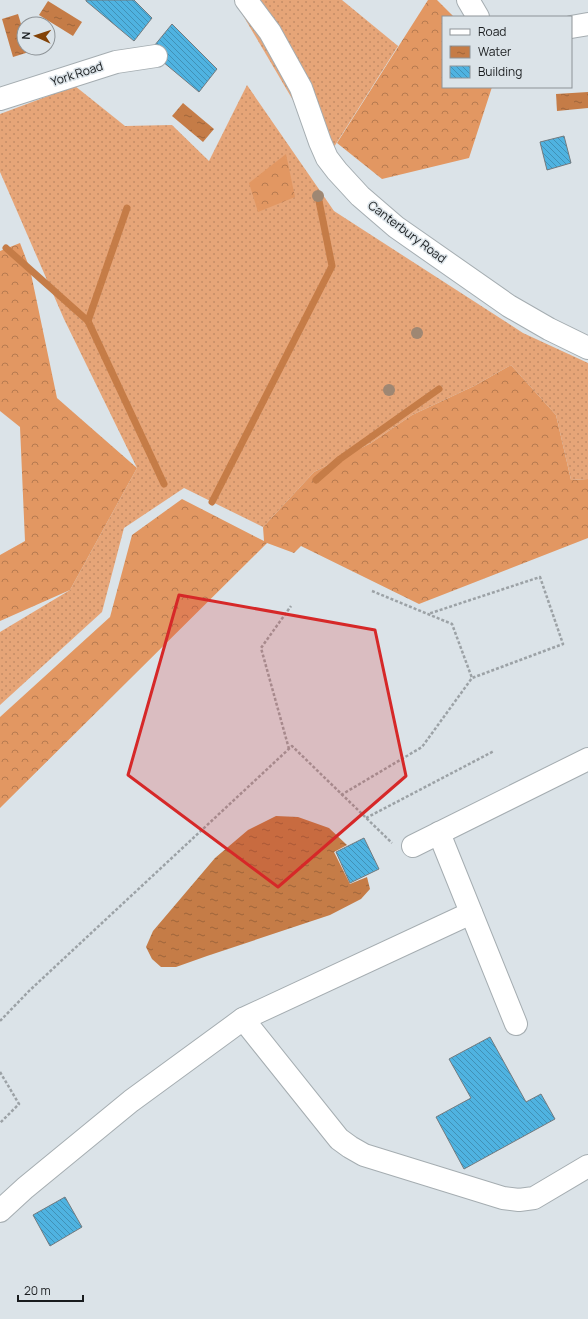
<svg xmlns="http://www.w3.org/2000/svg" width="588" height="1319" viewBox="0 0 588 1319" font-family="Manrope,sans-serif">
  <defs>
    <pattern id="grass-dots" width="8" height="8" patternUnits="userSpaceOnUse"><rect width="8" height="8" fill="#e6a578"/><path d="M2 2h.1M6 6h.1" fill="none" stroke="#c58d67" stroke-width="1.8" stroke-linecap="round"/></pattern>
    <pattern id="forest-crowns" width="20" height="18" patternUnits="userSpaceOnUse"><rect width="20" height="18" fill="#e29762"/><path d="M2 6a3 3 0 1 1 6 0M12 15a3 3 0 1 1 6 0" fill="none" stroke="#b67a50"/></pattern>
    <pattern id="water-ripples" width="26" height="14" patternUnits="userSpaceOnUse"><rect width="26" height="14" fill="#c57c47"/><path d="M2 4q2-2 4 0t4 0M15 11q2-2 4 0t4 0" fill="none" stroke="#9f653b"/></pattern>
    <pattern id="building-back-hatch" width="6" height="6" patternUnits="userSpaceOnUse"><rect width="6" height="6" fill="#4fb3e1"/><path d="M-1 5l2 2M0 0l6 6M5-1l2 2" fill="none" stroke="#4191b6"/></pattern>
  </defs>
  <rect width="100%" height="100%" fill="#dbe3e8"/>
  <g fill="url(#grass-dots)">
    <polygon points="234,0 342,0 398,46 327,158"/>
    <polygon points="247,85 334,211 523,333 588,363 588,479 571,480 556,415 511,365 474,386 412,415 371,443 314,472 263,527 184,488 124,528 102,612 0,705 0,632 70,590 137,468 64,319 0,172 0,114 75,86 125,126 172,125 209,161"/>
  </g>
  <g fill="url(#forest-crowns)">
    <polygon points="428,0 437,0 454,17 443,17 443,87 492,87 469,158 382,179 337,143"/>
    <polygon points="286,154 295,197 258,212 249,183"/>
    <polygon points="20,243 30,269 57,398 137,468 70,590 0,621 0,555 25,541 20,427 0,411 0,251"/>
    <polygon points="511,365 556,415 571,480 588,479 588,538 419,604 301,546 294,553 267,543 0,808 0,717 110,617 132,535 182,499 264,541 263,527 314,472 371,443 412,415 474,386"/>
  </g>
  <g fill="url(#water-ripples)">
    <polygon points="48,1 82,22 73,36 39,15"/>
    <polygon points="18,14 24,34 24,48 28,48 29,52 13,57 2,19"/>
    <polygon points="588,92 588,108 557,111 556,94"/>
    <polygon points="183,103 214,129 203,142 172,116"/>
    <polygon points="276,816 298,817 329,828 347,845 334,852 350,884 367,877 370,889 361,899 330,915 207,956 176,967 161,967 152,959 146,947 153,931 215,858 248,830"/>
  </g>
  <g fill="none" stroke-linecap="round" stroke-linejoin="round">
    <g stroke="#c57c47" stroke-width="7">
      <polyline points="6,248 88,321 164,484"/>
      <polyline points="88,321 127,208"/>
      <polyline points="316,480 340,459 439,389"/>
      <polyline points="212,502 332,266 318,196"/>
    </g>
  </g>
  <g fill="url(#building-back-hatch)" stroke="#737a7e">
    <polygon points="86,0 134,0 152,18 134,41 86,1"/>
    <polygon points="172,24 217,69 199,92 150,51"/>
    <polygon points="564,136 571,163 547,170 540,142"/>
    <polygon points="364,838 379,869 350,883 336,852"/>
    <polygon points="490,1037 526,1102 541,1094 555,1119 464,1169 436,1117 471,1098 449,1059"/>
    <polygon points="65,1197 82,1227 50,1246 33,1215"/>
  </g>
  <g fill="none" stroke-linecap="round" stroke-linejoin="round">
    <g stroke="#a5adb1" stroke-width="24">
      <g id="minor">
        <polyline points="246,0 270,32 301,88 320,142 327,158 337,171 360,196 396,227 509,306 549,329 588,348"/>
        <polyline points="468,0 478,17"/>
        <polyline points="571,27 588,24"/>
        <polyline points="0,99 116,62 156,56"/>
        <polyline points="439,833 516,1024"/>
        <polyline points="413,846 588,759"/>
        <polyline points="243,1019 339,1139 350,1147 364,1155 503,1198 519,1200 534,1198 588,1166"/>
        <polyline points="0,1211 25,1188 131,1101 243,1019 471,913"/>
      </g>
    </g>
    <g stroke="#9ca2a6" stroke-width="2.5" stroke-dasharray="3 2" stroke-linecap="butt">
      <polyline points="372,591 452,624 472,678"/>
      <polyline points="289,749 261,648 291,606"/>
      <polyline points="341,795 422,747 472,678 563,644 540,577 428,614"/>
      <polyline points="366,818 494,751"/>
      <polyline points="0,1021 29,991 292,746 392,843"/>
      <polyline points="0,1072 19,1104 0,1123"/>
    </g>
    <use href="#minor" stroke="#fff" stroke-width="22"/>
  </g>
  <g fill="#9e8773">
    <circle cx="318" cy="196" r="6"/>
    <circle cx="417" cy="333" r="6"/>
    <circle cx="389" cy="390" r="6"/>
  </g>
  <path fill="#d62828" fill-opacity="0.2" stroke="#d62828" stroke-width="3" stroke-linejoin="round" d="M179,595L375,630L406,776L278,887L128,775Z"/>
  <g text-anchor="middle" stroke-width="3" stroke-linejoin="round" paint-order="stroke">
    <g font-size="12" fill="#191c1e" stroke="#dbe3e8">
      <text transform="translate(77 74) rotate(-18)" y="4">York Road</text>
      <text transform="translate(407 232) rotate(37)" y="4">Canterbury Road</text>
    </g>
  </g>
  <rect x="442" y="16" width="130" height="72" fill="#dbe3e8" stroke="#8d9397"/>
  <rect x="450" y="29" width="20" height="6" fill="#ffffff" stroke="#8d9397"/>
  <text x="478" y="36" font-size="12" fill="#191c1e">Road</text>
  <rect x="450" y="46" width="20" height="12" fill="url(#water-ripples)" stroke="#8d9397"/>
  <text x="478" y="56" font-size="12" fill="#191c1e">Water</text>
  <rect x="450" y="66" width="20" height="12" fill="url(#building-back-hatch)" stroke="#8d9397"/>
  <text x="478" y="76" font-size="12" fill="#191c1e">Building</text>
  <g transform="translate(36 36) rotate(273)"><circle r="19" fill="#dbe3e8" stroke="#8d9397"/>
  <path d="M0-3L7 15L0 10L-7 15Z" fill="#824206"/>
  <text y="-6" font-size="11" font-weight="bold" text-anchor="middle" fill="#191c1e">N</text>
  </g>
  <path d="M18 1295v6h65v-6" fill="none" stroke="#191c1e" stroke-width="2"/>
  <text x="24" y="1295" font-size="12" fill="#191c1e" stroke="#dbe3e8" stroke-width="3" paint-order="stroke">20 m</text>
</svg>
